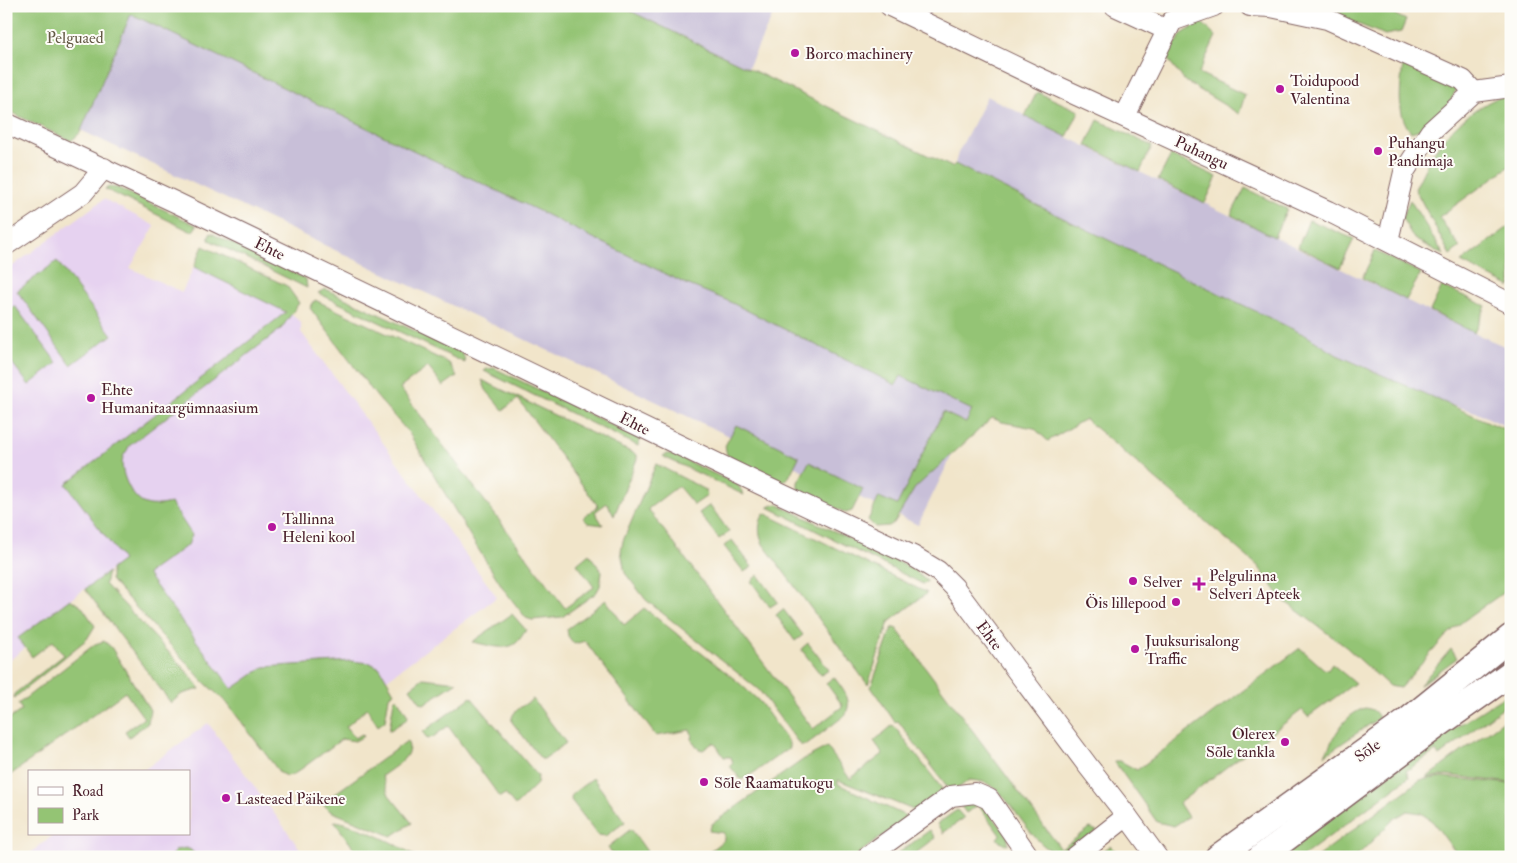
<svg xmlns="http://www.w3.org/2000/svg" width="1517" height="863" viewBox="0 0 1517 863" font-family="'IM FELL Double Pica',serif">
  <rect width="100%" height="100%" fill="#fdfcf7"/>
  <filter id="ink" filterUnits="userSpaceOnUse"><feTurbulence type="fractalNoise" baseFrequency=".02" numOctaves="2"/><feDisplacementMap in="SourceGraphic" scale="10" xChannelSelector="R" yChannelSelector="G"/><feConvolveMatrix kernelMatrix="1 2 1 2 8 2 1 2 1" color-interpolation-filters="sRGB"/></filter>
  <filter id="wash" filterUnits="userSpaceOnUse"><feTurbulence type="fractalNoise" baseFrequency=".0096" numOctaves="4" result="noise"/><feDisplacementMap in="SourceGraphic" scale="20" xChannelSelector="R" yChannelSelector="G"/><feGaussianBlur stdDeviation="1.12" result="paint"/><feColorMatrix in="noise" values="0 0 0 0 0 0 0 0 0 0 0 0 0 0 0 0 0 1.4 0 .05"/><feComposite in="paint" operator="in"/></filter>
  <g filter="url(#wash)">
    <rect width="100%" height="100%" fill="#f1e5ca"/>
    <g fill="#e6d2f0">
      <polygon points="104,199 155,226 130,268 182,292 194,267 286,311 301,322 301,332 497,597 276,762 123,561 18,638 25,648 6,663 6,271"/>
      <polygon points="208,723 306,857 25,857 55,834 189,834 189,772 141,772"/>
    </g>
    <g fill="#c8bfd8">
      <polygon points="131,6 982,393 918,525 76,128"/>
      <polygon points="620,6 777,6 748,68"/>
      <polygon points="987,96 1067,137 1474,333 1511,349 1511,429 1476,412 1440,402 1337,355 1307,336 1098,236 955,164 958,153"/>
    </g>
    <g fill="#94c474" stroke="#6f7250">
      <polygon points="6,6 620,6 952,167 955,164 1061,217 1307,336 1337,355 1511,432 1511,587 1462,622 1445,637 1400,688 1389,686 1346,647 1283,600 1258,566 1085,419 1048,441 1034,428 1002,422 992,418 915,488 894,523 889,526 875,527 868,520 879,497 897,505 943,412 966,423 972,410 901,376 896,385 726,300 684,283 537,210 131,14 80,133 71,141 6,110"/>
      <polygon points="1313,6 1377,6 1406,20 1401,32 1385,35"/>
      <polygon points="1201,22 1216,36 1199,73 1245,95 1239,114 1185,81 1166,57 1182,34"/>
      <path d="M1403,63L1456,89L1450,104L1421,129L1411,132C1395,113 1401,86 1403,63Z"/>
      <polygon points="1037,92 1079,111 1067,137 1025,116"/>
      <path d="M1511,93V165L1439,217L1460,247L1450,255L1415,189C1422,175 1429,158 1439,145C1454,124 1486,99 1511,93Z"/>
      <polygon points="1098,120 1152,146 1140,172 1086,145"/>
      <polygon points="1171,155 1217,177 1205,203 1158,180"/>
      <polygon points="109,187 118,188 196,225 196,227 193,231 190,231 105,189"/>
      <polygon points="1245,188 1287,209 1274,237 1231,215"/>
      <polygon points="1410,200 1444,255 1414,239 1402,218"/>
      <polygon points="1309,220 1354,239 1340,268 1298,247"/>
      <polygon points="1511,225 1511,287 1461,262"/>
      <polygon points="211,233 306,279 307,288 209,240 209,236"/>
      <path d="M203,246L287,286L299,303L281,329L129,446C128,450 124,454 123,457C119,470 130,496 143,503C152,507 161,505 171,503L192,535L188,545L147,574L232,689L264,667L351,661L370,663L380,668L394,692L389,697L385,721L378,726L367,708L346,727L355,738L362,734L364,736L355,741L342,739L293,775L286,776L280,773L227,703L204,682L111,580V569L123,560L66,484L286,312L194,267Z"/>
      <polygon points="1375,251 1421,273 1406,300 1362,278"/>
      <polygon points="57,261 112,335 71,365 17,291"/>
      <polygon points="1442,286 1486,306 1474,333 1430,311"/>
      <polygon points="325,289 462,353 464,357 465,363 318,293"/>
      <polygon points="315,300 449,363 457,376 443,386 428,367 400,388 565,608 594,587 577,564 589,554 602,572 600,586 596,593 562,617 532,620 526,618 505,591 475,544 409,433 377,397 310,308"/>
      <polygon points="15,306 57,363 29,385 6,355 6,312"/>
      <polygon points="494,368 641,439 638,446 484,371 487,369"/>
      <polygon points="482,380 637,455 637,459 614,516 607,503 595,512 603,525 588,523 583,518 598,506 518,399 503,410 486,390"/>
      <polygon points="736,425 799,457 789,477 782,482 727,455 725,446"/>
      <polygon points="666,454 672,454 738,485 744,495 664,457 663,456"/>
      <polygon points="809,462 863,489 852,511 846,513 798,490 798,482"/>
      <path d="M656,464L706,490L707,496L694,505L678,486L648,509L813,729L843,706L826,683L834,677C842,689 855,701 844,716L806,745H800L759,690L646,600L625,573L621,551L623,541Z"/>
      <polygon points="777,504 911,568 928,582 923,584 768,507"/>
      <polygon points="710,505 729,532 719,539 699,513"/>
      <path d="M764,513L927,593L889,622L868,685L763,544C758,532 758,524 764,513Z"/>
      <polygon points="732,540 752,567 744,572 724,546"/>
      <polygon points="108,572 105,584 189,674 200,689 182,694 171,703 85,589"/>
      <polygon points="758,575 778,602 770,607 751,581"/>
      <polygon points="70,599 83,608 95,626 87,639 14,698 14,694 64,655 53,641 32,657 18,638"/>
      <polygon points="606,600 624,625 644,608 737,681 760,702 789,743 789,748 755,772 741,780 730,766 733,763 731,757 724,757 714,742 703,750 699,749 691,739 692,734 690,730 656,736 585,641 574,644 568,636 567,629"/>
      <polygon points="783,609 803,635 795,641 776,615"/>
      <path d="M512,614L526,630C523,634 520,640 516,643C505,652 485,644 472,642Z"/>
      <path d="M892,628H896L1061,849L1090,828L1097,831L1065,854C1037,857 1013,799 992,786C985,781 977,781 969,780L952,793L898,721L895,722L871,687Z"/>
      <polygon points="104,641 111,647 150,710 148,723 129,737 125,731 144,718 125,692 6,778 6,721 22,710 18,704 95,644"/>
      <polygon points="808,643 829,670 821,675 801,649"/>
      <polygon points="1300,648 1324,669 1328,670 1332,664 1355,683 1308,717 1302,710 1179,803 1188,817 1174,826 1157,822 1114,761 1120,761 1137,770"/>
      <polygon points="1451,649 1457,658 1419,686"/>
      <polygon points="423,678 457,682 424,704 421,703 410,688"/>
      <polygon points="1511,692 1511,701 1439,756 1436,751 1406,771 1409,777 1302,857 1279,857 1422,749"/>
      <polygon points="471,697 538,776 537,784 515,806 505,794 500,797 448,726 433,737 427,739 423,732"/>
      <polygon points="397,698 408,716 407,719 389,731 394,700"/>
      <path d="M533,699L566,743L544,759H541L512,722C510,711 525,705 533,699Z"/>
      <path d="M1365,708C1372,709 1376,711 1379,718L1325,755C1334,737 1343,715 1365,708Z"/>
      <polygon points="1511,715 1511,783 1446,775 1426,778"/>
      <polygon points="893,725 943,790 916,811 838,780 838,784 908,817 854,857 702,857 724,840 724,833 709,831 712,824 804,759 827,747 850,779 883,754 874,741"/>
      <path d="M407,741C416,756 392,768 382,776L389,795L412,823L392,836L330,811L322,803Z"/>
      <polygon points="1443,777 1511,784 1511,857 1459,857 1433,822 1421,813 1407,811 1394,819 1360,853 1353,857 1317,857 1420,780"/>
      <polygon points="593,778 625,822 606,836 598,835 571,800 572,794"/>
      <polygon points="966,803 982,803 1008,836 1008,845 1000,842 997,838 1000,835 978,805 966,813 961,806"/>
      <polygon points="957,810 964,818 943,833 937,824"/>
      <path d="M334,821C348,821 405,847 416,857H360Z"/>
      <polygon points="631,829 651,857 615,857 608,847"/>
      <polygon points="930,830 935,838 911,857 893,857"/>
      <polygon points="1111,846 1121,857 1092,857"/>
      <polygon points="186,848 191,850 197,857 170,857 176,850"/>
    </g>
  </g>
  <g filter="url(#ink)">
    <g fill="none" stroke-linecap="round" stroke-linejoin="round">
      <g stroke="#846463" stroke-width="22">
        <g id="minor">
          <polyline points="890,6 1035,76 1328,211 1511,304"/>
          <polyline points="1115,6 1167,30"/>
          <polyline points="1250,6 1271,7 1327,19 1463,80 1474,92"/>
          <polyline points="1125,116 1172,21 1214,6"/>
          <polyline points="6,123 177,203 764,486 913,556 938,571 954,587 1088,766 1127,816 1157,857"/>
          <polyline points="1388,241 1404,172 1430,132 1474,92 1511,87"/>
          <polyline points="6,245 83,193 104,168"/>
          <polyline points="867,857 951,796 975,793 989,799 1027,854"/>
          <polyline points="1075,857 1127,816"/>
        </g>
      </g>
      <g stroke="#846463" stroke-width="28">
        <g id="major">
          <polyline points="1218,857 1406,722 1511,637"/>
          <polyline points="1261,857 1435,727 1511,673"/>
        </g>
      </g>
      <use href="#minor" stroke="#fff" stroke-width="20"/>
      <use href="#major" stroke="#fff" stroke-width="25"/>
    </g>
  </g>
  <g fill="#b5179e" stroke="#fdfcf7" stroke-width="2">
    <circle cx="795" cy="53" r="5"/>
    <circle cx="1280" cy="89" r="5"/>
    <circle cx="1378" cy="151" r="5"/>
    <circle cx="91" cy="398" r="5"/>
    <circle cx="272" cy="527" r="5"/>
    <circle cx="1133" cy="581" r="5"/>
    <path d="M1196.5 576.5h5v5h5v5h-5v5h-5v-5h-5v-5h5z"/>
    <circle cx="1176" cy="602" r="5"/>
    <circle cx="1135" cy="649" r="5"/>
    <circle cx="1285" cy="742" r="5"/>
    <circle cx="704" cy="782" r="5"/>
    <circle cx="226" cy="798" r="5"/>
  </g>
  <g text-anchor="middle" stroke-width="4" stroke-linejoin="round" paint-order="stroke">
    <g font-size="16" fill="#645945" stroke="#fdfcf7">
      <text x="75" y="43">Pelguaed</text>
    </g>
    <g font-size="16" fill="#4a1f2b" stroke="#fdfcf7" text-anchor="start">
      <text x="805" y="59">Borco machinery</text>
      <text x="1290" y="86">Toidupood<tspan x="1290" dy="18">Valentina</tspan></text>
      <text x="1388" y="148">Puhangu<tspan x="1388" dy="18">Pandimaja</tspan></text>
      <text x="101" y="395">Ehte<tspan x="101" dy="18">Humanitaargümnaasium</tspan></text>
      <text x="282" y="524">Tallinna<tspan x="282" dy="18">Heleni kool</tspan></text>
      <text x="1209" y="581">Pelgulinna<tspan x="1209" dy="18">Selveri Apteek</tspan></text>
      <text x="1143" y="587">Selver</text>
      <text x="1166" y="608" text-anchor="end">Öis lillepood</text>
      <text x="1145" y="646">Juuksurisalong<tspan x="1145" dy="18">Traffic</tspan></text>
      <text x="1275" y="739" text-anchor="end">Olerex<tspan x="1275" dy="18">Sõle tankla</tspan></text>
      <text x="714" y="788">Sõle Raamatukogu</text>
      <text x="236" y="804">Lasteaed Päikene</text>
    </g>
    <g font-size="16" fill="#4a1f2b" stroke="#fdfcf7">
      <text transform="translate(1202 152) rotate(25)" y="6">Puhangu</text>
      <text transform="translate(270 248) rotate(26)" y="6">Ehte</text>
      <text transform="translate(635 423) rotate(27)" y="6">Ehte</text>
      <text transform="translate(990 635) rotate(53)" y="6">Ehte</text>
      <text transform="translate(1367 750) rotate(-36)" y="6">Sõle</text>
    </g>
  </g>
  <rect width="1517" height="863" fill="none" stroke="#fdfcf7" stroke-width="25"/>
  <rect x="28" y="770" width="162" height="65" fill="#fdfcf7" stroke="#b5a4a5"/>
  <rect x="38" y="787" width="25" height="8" fill="#ffffff" stroke="#b5a4a5"/>
  <text x="72" y="796" font-size="15" fill="#4a1f2b">Road</text>
  <rect x="38" y="808" width="25" height="15" fill="#94c474" stroke="#b5a4a5"/>
  <text x="72" y="820" font-size="15" fill="#4a1f2b">Park</text>
</svg>
